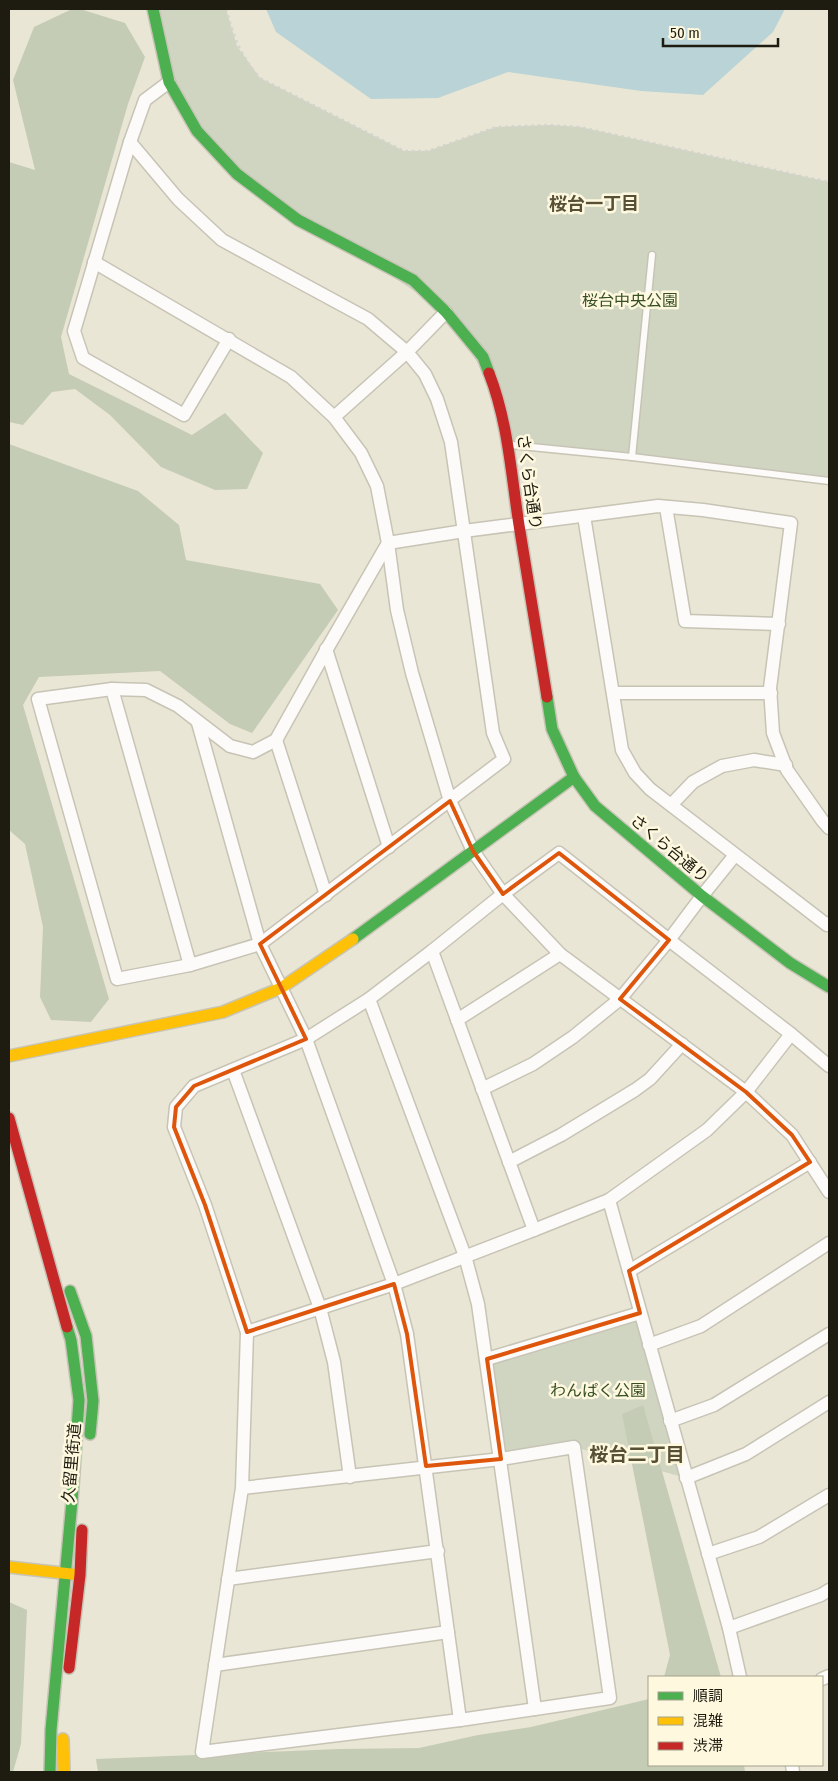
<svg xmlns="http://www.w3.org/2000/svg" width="838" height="1781" viewBox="0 0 838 1781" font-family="'Fira Sans Condensed','Noto Sans JP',sans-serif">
  <rect width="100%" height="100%" fill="#eae6d5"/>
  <g fill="#d0d5c2">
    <polygon points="153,9 226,9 237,46 260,78 404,151 428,151 496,127 550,125 580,127 829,182 829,481 509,445 497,394 446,312 237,174 169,82"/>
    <polygon points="640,1313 686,1478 574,1447 501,1459 487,1359"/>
  </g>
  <g fill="#c5ccb5">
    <polygon points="72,9 80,9 125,23 145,57 128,104 61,337 69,374 192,435 225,413 263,453 247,489 215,490 161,467 110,415 75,389 52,392 23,425 9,422 9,162 35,170 13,80 34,27"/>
    <polygon points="9,444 138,491 179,525 186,560 320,584 338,610 252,733 230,724 160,671 39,677 23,705 109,999 91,1022 51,1020 40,997 43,927 25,844 9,830"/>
    <polygon points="643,1405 721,1677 664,1677 670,1655 622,1414"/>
    <polygon points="9,1602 27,1610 21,1744 13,1772 9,1772"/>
    <polygon points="649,1699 649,1765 744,1765 745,1772 98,1772 96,1759 339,1749 419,1748 478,1735 531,1727"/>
  </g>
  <polygon fill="#b9d3d6" points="266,9 785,9 773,32 703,95 641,91 508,72 438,98 371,99 276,32"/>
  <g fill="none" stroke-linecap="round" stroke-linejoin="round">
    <g stroke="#c7c4b6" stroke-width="9">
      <g id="lane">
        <polyline points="511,445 632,457 829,481"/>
        <polyline points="632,457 652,255"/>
      </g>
    </g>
    <g stroke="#c7c4b6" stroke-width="15">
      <g id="street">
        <polyline points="169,82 145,100 130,142 74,331 83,358 184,415 229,339"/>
        <polyline points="130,142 178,199 222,240 368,319 407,352 425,374 437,399 451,442 493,733 504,759 260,944 190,965 117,979 38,699 112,689 146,690 178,706 230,746 253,752 276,740 324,654 388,543 464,531 658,506 703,510 791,523 770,688 773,733 787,770 822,820 829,828"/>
        <polyline points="94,262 291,377 334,417 361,453 377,486 388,543 397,610 412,673 450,801 473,851 503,894 560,954 746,1092 792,1135 829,1192"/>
        <polyline points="334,417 407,352 446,312"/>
        <polyline points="666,507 685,621 779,624"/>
        <polyline points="584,516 622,750 635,773 650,789 827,925 829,923"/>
        <polyline points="326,649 389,847"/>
        <polyline points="112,689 190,965"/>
        <polyline points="613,693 771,693"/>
        <polyline points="198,723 260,944 306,1039 394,1284 407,1334 460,1720"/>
        <polyline points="276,740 326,895"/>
        <polyline points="671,805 693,782 722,766 754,760 786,765"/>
        <polyline points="369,999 465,1256 478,1304 535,1709"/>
        <polyline points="457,1020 560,954"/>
        <polyline points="233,1070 320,1308 334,1362 350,1477"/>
        <polyline points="482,1089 533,1064 573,1037 620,999 669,940 702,896 735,855"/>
        <polyline points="509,1162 561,1135 635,1090 650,1079 682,1044"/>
        <polyline points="609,1200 729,1628 740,1677"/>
        <polyline points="534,1230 432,951 503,894 559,853 669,940 791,1034 829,1066"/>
        <polyline points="629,1271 810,1162"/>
        <polyline points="247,1332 394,1284 534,1230 609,1200 707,1130 746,1092 791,1034"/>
        <polyline points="649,1345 701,1326 829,1243"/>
        <polyline points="487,1359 640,1313"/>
        <polyline points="670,1421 714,1405 829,1334"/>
        <polyline points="686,1478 746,1454 829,1402"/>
        <polyline points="242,1488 501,1459 574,1447 610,1698 460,1720 202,1752 242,1488 247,1332 205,1205 174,1127 176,1107 194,1086 306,1039 369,999 432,951"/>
        <polyline points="708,1554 759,1537 829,1495"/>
        <polyline points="228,1579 438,1551"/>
        <polyline points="729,1628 821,1595 829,1590"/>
        <polyline points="215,1665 448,1632"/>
        <polyline points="822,1679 829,1676"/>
        <polyline points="792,1765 793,1772"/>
      </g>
    </g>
    <g stroke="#c7c4b6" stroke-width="14">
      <g id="fast">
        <polyline points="153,9 169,82 197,131 237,174 298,220 413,280 446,312 483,357 489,373"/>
        <polyline points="547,697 552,729 574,777 595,806 702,896 790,963 829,987"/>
        <polyline points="353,939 574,777"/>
        <polyline points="70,1291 86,1336 93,1401 90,1434"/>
        <polyline points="50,1772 51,1730 72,1501 79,1400 71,1340 67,1327"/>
      </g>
    </g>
    <g stroke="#c7c4b6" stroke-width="14">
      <g id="slow">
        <polyline points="9,1056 223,1012 281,988 353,939"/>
        <polyline points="9,1567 80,1575"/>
        <polyline points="63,1739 64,1772"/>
      </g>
    </g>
    <g stroke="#c7c4b6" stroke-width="14">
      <g id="jam">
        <path d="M489,373C508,422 511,473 519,525C528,582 538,640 547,697"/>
        <polyline points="9,1118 67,1327"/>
        <polyline points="69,1668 80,1575 82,1530"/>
      </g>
    </g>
    <path stroke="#d5d3ce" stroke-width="2.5" stroke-dasharray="2.5 4" stroke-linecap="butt" d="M226,9C235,39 239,53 260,78L404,151H428L496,127L550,125L580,127L829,182"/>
    <use href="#lane" stroke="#fcfbf9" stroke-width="6"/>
    <use href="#street" stroke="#fcfbf9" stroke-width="12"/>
    <use href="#fast" stroke="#4caf50" stroke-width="11"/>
    <use href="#slow" stroke="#ffc107" stroke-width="11"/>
    <use href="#jam" stroke="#c62828" stroke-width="11"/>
  </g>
  <path fill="none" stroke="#de560c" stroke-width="4" stroke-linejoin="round" d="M450,801L473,851L503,894L559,853L669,940L620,999L746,1092L792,1135L810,1162L629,1271L640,1313L487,1359L501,1459L426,1466L407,1334L394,1284L247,1332L205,1205L174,1127L176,1107L194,1086L306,1039L260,944Z"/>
  <g text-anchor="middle" stroke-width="5" stroke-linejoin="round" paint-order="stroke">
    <g font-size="16" fill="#374f23" stroke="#fef8df">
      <text x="630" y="306">桜台中央公園</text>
      <text x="598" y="1396">わんぱく公園</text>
    </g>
    <g font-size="16" fill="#1e1c10" stroke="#fef8df">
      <text transform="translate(530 482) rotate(82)" y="6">さくら台通り</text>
      <text transform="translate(670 848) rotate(40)" y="6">さくら台通り</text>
      <text transform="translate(71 1463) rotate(-85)" y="6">久留里街道</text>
    </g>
    <g font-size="18" font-weight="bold" fill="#575036" stroke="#fef8df">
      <text x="594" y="210">桜台一丁目</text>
    </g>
    <g font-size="19" font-weight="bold" fill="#575036" stroke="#fef8df">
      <text x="637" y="1461">桜台二丁目</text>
    </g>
  </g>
  <rect width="838" height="1781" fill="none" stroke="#1e1c10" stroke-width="20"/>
  <rect x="648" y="1676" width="175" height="90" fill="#fef8df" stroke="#a4a08c"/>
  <rect x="658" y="1692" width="25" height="8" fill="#4caf50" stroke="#a4a08c"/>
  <text x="693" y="1701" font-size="15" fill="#1e1c10">順調</text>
  <rect x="658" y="1717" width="25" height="8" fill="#ffc107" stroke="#a4a08c"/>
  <text x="693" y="1726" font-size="15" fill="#1e1c10">混雑</text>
  <rect x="658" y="1742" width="25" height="8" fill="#c62828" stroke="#a4a08c"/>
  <text x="693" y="1751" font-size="15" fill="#1e1c10">渋滞</text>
  <path d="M663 38v8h115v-8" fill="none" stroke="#1e1c10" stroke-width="2.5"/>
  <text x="670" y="38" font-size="15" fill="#1e1c10" stroke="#fef8df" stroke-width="4" paint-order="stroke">50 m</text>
</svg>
